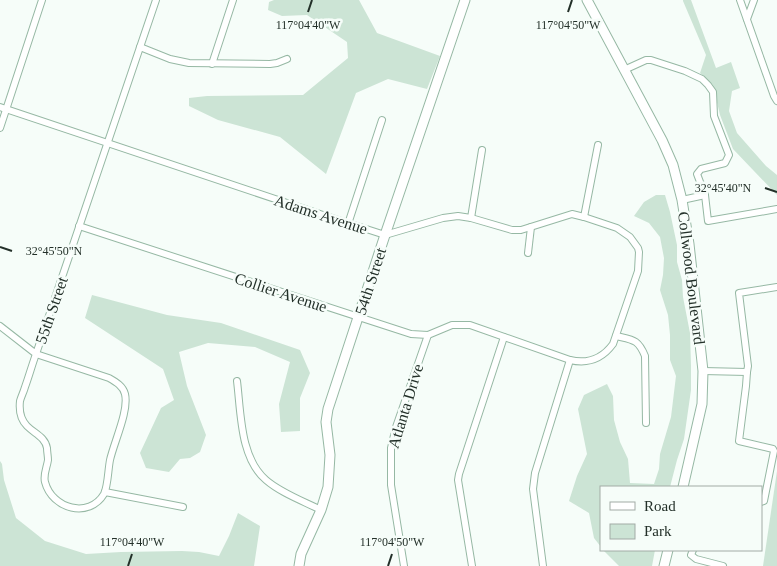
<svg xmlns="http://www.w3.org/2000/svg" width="777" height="566" viewBox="0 0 777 566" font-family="'Times New Roman',serif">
  <rect width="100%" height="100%" fill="#f6fdf9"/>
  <g fill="#cce4d5">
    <polygon points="274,0 359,0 377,33 440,56 427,89 388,79 356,93 326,174 280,137 218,120 189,106 189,98 207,96 303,95 348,58 347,42 307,15 282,16 268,10 269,2"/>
    <polygon points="683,0 691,0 716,68 731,62 740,88 732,91 729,111 737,133 766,166 777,175 777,195 733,149 720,115 713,85 700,73 706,55 683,1"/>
    <polygon points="656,195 665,195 670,212 677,245 677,262 682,280 683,297 690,333 691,366 691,390 684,439 677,460 670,487 601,487 601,547 594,538 589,513 569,501 577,476 587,454 578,409 584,395 607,384 613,396 614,420 620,442 628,459 630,483 654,484 659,469 660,454 671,417 676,376 670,360 670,335 668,315 660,290 663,275 664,258 660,237 649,223 634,216 644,202"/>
    <polygon points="92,295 167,315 221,323 300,350 310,373 300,398 300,431 281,432 279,404 290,362 255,347 208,343 179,352 187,386 206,435 200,452 190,458 180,459 169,472 146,468 140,453 161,408 174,400 163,369 85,318"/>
    <polygon points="0,461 2,464 4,480 16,518 45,541 86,554 121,552 182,551 199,552 219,556 229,536 238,513 260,526 254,566 0,566"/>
    <polygon points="777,471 777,566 763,566"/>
    <polygon points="603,550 655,550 652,566 619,566"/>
  </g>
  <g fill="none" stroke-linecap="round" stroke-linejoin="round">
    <g stroke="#96b8a4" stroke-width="8">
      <g id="street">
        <polyline points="740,0 774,96 777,101"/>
        <polyline points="747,19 754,0"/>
        <polyline points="140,47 170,59 189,63 270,64 277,63 287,59"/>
        <polyline points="212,64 233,0"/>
        <polyline points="624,70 646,60 651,60 685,71 702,79 708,85 713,92 714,116 729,155 725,163 701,169 697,174 705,195 708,221 777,209"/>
        <path d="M0,107L329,217L385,235L443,218L458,216L471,218L512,230H521L572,214L584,217L617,228L630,237L638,248L639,252L638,271L613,344C602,359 587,364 570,360L470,325H452L428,335L411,334L79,226"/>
        <polyline points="0,128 42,0"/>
        <polyline points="682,200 705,195"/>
        <polyline points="584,217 598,145"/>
        <polyline points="471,218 482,150"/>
        <polyline points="348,224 382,120"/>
        <polyline points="528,253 531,227"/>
        <path d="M0,326L36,354L109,378C116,382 123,386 125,394C129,411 114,442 110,460C108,470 108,486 104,494C89,519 52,509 45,482C43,475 47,467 48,460C48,456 47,452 47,448C45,437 35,434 27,426C21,420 19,410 20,401C21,397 24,391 25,387C29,376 32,365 36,354L156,0"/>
        <path d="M616,336C633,340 638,339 645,356L646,423"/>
        <polyline points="703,371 747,372"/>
        <path d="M237,381C241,413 240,458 266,480C281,493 303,501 321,510"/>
        <polyline points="105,492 183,507"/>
        <polyline points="761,502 764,501 774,451 773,449 739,441 746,386 747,372 748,366 739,293 777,287"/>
        <polyline points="693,550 691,555 696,559 723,566"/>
        <polyline points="404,566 391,485 391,448 396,427 428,335"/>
        <polyline points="472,566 458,480 459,474 504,337"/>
        <polyline points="543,566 533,489 535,473 570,360"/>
      </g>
    </g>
    <g stroke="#96b8a4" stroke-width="11">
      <g id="secondary">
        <polyline points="587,0 662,140 673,165 682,200 689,244 703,371 702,404 683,487"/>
        <polyline points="299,566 301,554 321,510 328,487 330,455 326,422 328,409 385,235 465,0"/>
        <polyline points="664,566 668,550"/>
      </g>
    </g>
    <use href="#street" stroke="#fff" stroke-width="6"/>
    <use href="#secondary" stroke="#fff" stroke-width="9"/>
  </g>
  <path fill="none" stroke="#233029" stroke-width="2" d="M308,12L312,0M568,12L572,0M765,188L777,192M0,247L12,251M128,566L132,554M388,566L392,554"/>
  <g text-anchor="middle" stroke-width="5" stroke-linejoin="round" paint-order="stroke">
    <g font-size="16" fill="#233029" stroke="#f6fdf9">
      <text transform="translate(321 214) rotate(18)" y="6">Adams Avenue</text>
      <text transform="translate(692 278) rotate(83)" y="6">Collwood Boulevard</text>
      <text transform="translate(370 281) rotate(-72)" y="6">54th Street</text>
      <text transform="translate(281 292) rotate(18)" y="6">Collier Avenue</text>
      <text transform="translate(51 310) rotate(-71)" y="6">55th Street</text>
      <text transform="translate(405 406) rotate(-73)" y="6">Atlanta Drive</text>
    </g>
  </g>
  <g font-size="12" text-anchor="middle" fill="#233029" stroke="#f6fdf9" stroke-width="5" stroke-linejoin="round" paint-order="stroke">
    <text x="308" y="29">117°04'40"W</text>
    <text x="568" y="29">117°04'50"W</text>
    <text x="723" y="192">32°45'40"N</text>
    <text x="54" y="255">32°45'50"N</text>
    <text x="132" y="546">117°04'40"W</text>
    <text x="392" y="546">117°04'50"W</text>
  </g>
  <rect x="600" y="486" width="162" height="65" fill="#f6fdf9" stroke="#a2aba6"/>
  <rect x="610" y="502" width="25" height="8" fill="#ffffff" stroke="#a2aba6"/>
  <text x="644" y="511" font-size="15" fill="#233029">Road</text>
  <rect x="610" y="524" width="25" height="15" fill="#cce4d5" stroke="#a2aba6"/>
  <text x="644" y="536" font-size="15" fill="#233029">Park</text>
</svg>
